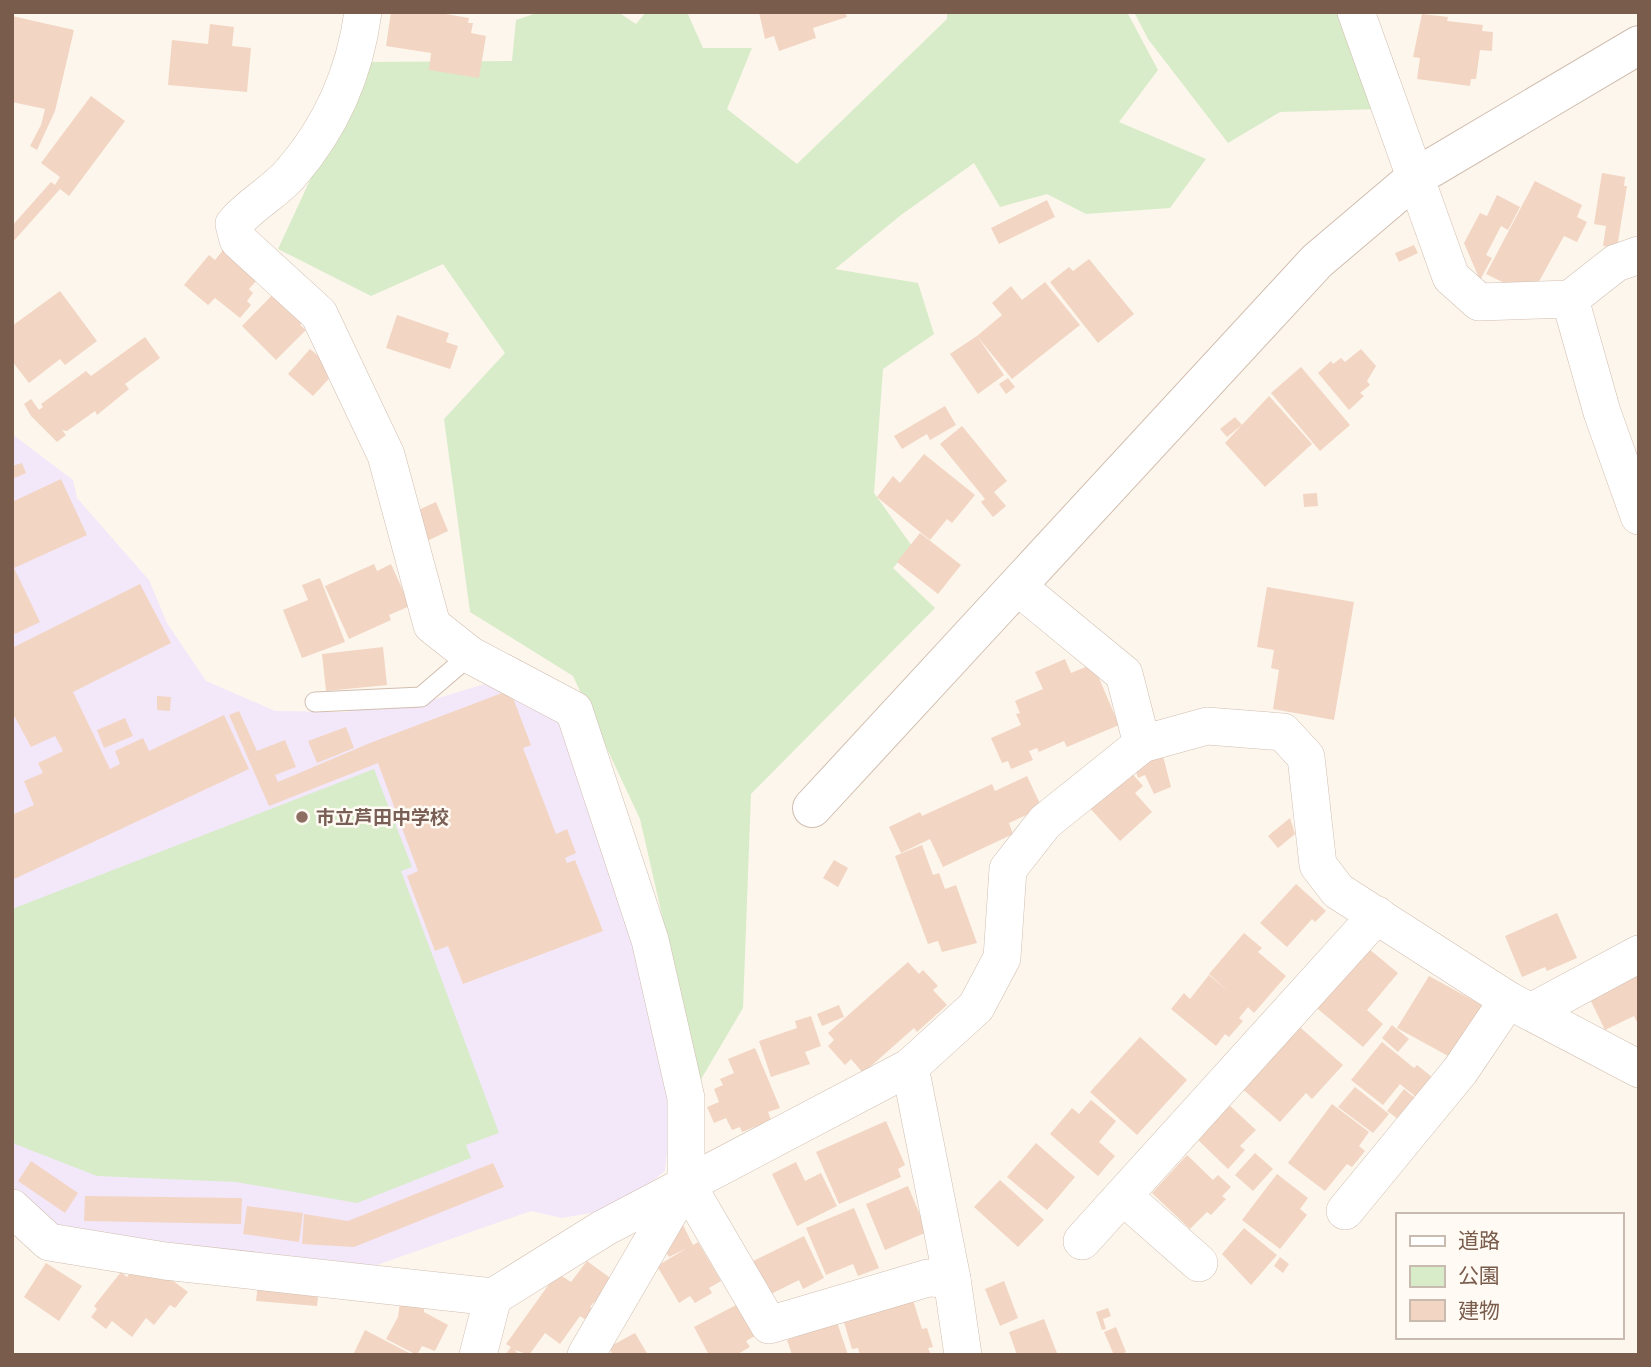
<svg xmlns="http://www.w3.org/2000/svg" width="1651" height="1367" viewBox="0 0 1651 1367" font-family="'Titillium Web','Noto Sans JP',sans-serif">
  <rect width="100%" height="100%" fill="#fdf6ec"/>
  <polygon fill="#f3e8fa" points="12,434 73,480 77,498 149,580 167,623 206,681 275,711 345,712 435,699 508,677 547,691 630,922 674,1085 665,1171 619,1208 562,1218 531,1211 354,1273 54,1228 12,1195"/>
  <g fill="#d8ecc9">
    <polygon points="540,12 618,12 636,24 646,12 687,12 703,48 752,48 727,109 797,164 947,19 947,12 1127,12 1158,70 1119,122 1206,159 1170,208 1086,214 1047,194 1000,207 974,163 901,215 835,269 918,283 934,334 883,369 874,493 912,546 893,568 935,608 751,794 743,1008 700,1081 640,819 573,676 470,612 444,419 505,353 443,264 371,296 278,249 365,62 512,61 516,20"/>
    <polygon points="1134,12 1337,12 1379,109 1280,112 1228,143 1148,39"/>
    <polygon points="374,769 412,867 401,871 499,1133 466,1145 471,1158 357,1203 236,1182 97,1176 15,1144 12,1138 12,909"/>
  </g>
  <g fill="#f3d5c3">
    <polygon points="391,12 434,12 469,18 468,23 473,23 471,33 486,36 479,78 429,70 431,53 386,46"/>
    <polygon points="759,12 845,12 847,17 813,28 816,38 779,51 774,36 765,39"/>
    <polygon points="1422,14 1448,17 1447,21 1483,25 1482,31 1493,32 1492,51 1480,50 1476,79 1471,79 1470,86 1417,79 1420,58 1413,57"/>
    <polygon points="12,16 74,30 55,111 37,150 30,146 41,125 45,109 12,102"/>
    <polygon points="210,24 234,27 232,46 251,48 247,92 168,85 172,40 208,44"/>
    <polygon points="91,96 125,121 69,196 60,189 12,243 12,226 51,182 55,185 60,177 41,163"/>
    <polygon points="1602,173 1625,177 1624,186 1627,186 1617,248 1603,246 1606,226 1594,224"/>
    <polygon points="1535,181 1582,205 1577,217 1587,222 1577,242 1564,236 1531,296 1486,274"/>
    <polygon points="1497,195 1520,207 1508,230 1501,226 1486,255 1492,258 1480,280 1464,243 1480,213 1487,216"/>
    <polygon points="1047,200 1055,217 999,244 991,228"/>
    <polygon points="227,245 262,274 249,289 253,293 247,301 251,305 240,318 215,298 208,305 184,285 209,255 215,260"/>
    <polygon points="1414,245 1418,253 1399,262 1395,253"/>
    <polygon points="1089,259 1134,314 1098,343 1050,282 1069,267 1073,271"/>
    <polygon points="1045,282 1080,325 1012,379 977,336 1002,315 992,303 1011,286 1022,300"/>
    <polygon points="279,288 308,317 300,325 306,330 276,360 242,326"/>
    <polygon points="60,291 97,341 65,365 60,359 29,383 12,361 12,326"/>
    <polygon points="397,315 449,333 446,342 458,346 450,369 386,348"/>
    <polygon points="977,336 1004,375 978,394 950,354"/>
    <polygon points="145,337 160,358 125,384 129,389 97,415 95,411 67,431 62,430 66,435 57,442 31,416 24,404 31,399 39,410 43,407 41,404 86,371 91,376"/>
    <polygon points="310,349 336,371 313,396 288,374"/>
    <polygon points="1361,349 1376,366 1367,381 1370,385 1360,393 1364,396 1349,410 1318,373 1331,361 1333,364 1341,358 1345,362"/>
    <polygon points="1301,367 1350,425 1320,451 1271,393"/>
    <polygon points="1008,378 1015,387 1006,394 999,384"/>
    <polygon points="1269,396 1312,444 1265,487 1225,443"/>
    <polygon points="945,406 956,425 930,440 927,434 902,449 894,436"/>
    <polygon points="1235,417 1242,425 1227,437 1220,429"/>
    <polygon points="962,426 1007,481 994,492 1006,506 993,517 981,502 985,499 940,444"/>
    <polygon points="924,454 975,495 952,523 947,519 930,540 877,497 893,476 900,483"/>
    <polygon points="22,463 26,473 12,479 12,466"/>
    <polygon points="61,479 87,535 14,568 40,622 15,634 12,628 12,502"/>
    <polygon points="1317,493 1318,506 1304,507 1303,494"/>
    <polygon points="436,502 448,531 427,541 414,512"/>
    <polygon points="920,533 961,565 938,594 897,562"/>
    <polygon points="374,564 377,571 391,564 410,606 389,615 391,620 349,639 325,586"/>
    <polygon points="320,578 345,642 302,658 283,610 308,600 302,585"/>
    <polygon points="140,584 171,643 73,692 110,769 120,764 115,751 143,738 149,751 224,715 249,769 12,880 12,815 34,805 24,781 43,773 38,763 63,751 55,736 31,747 12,712 12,648"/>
    <polygon points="1267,587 1354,602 1334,720 1273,709 1279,670 1271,668 1274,650 1257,647"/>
    <polygon points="383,647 387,685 326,691 322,654"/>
    <polygon points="1065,659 1071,673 1093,664 1119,725 1067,747 1064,741 1039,752 1037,748 1029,751 1033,760 1011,769 1008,761 1002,763 991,738 1021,725 1016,714 1020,713 1015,701 1043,689 1035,672"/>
    <polygon points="510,690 531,745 523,748 556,834 567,829 576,853 565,858 567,863 575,860 603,931 463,984 448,946 435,951 407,876 418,871 378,763 269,806 229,715 239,711 257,751 285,740 296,767 275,775 278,782 370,743"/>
    <polygon points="157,696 171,697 170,711 157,710"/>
    <polygon points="125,718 133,736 104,748 97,730"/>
    <polygon points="346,727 354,748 317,763 308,741"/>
    <polygon points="1162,752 1171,787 1154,794 1145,775 1138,778 1134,766"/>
    <polygon points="1129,770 1143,786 1135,793 1152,812 1120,841 1087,805"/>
    <polygon points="1027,776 1042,808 1009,823 1013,834 943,867 930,839 901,853 889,827 920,812 922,816 992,784 995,791"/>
    <polygon points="1290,818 1295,834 1278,848 1268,836"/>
    <polygon points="922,845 933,875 939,873 945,889 956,885 977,943 942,952 938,941 928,944 895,856"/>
    <polygon points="834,860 848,868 838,887 823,878"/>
    <polygon points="1296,884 1326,911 1315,922 1312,919 1287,947 1260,923"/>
    <polygon points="1557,913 1577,958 1547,971 1545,967 1522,977 1505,936"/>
    <polygon points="1244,933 1262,948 1258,952 1286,976 1254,1013 1248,1007 1239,1018 1243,1021 1229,1037 1225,1034 1216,1046 1171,1009 1184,993 1190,999 1209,975 1230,993 1209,974"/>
    <polygon points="1363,944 1398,973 1367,1010 1383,1024 1363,1047 1312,1004"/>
    <polygon points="908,962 919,974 923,970 938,986 933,990 947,1005 917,1032 914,1028 863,1073 851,1059 845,1065 828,1046 834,1040 828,1033"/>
    <polygon points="1639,965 1639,1026 1634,1016 1605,1030 1586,991"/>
    <polygon points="1429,976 1482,1005 1450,1057 1397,1028"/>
    <polygon points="839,1005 844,1017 822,1026 817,1014"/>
    <polygon points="811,1016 821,1046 805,1052 810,1064 771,1077 759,1041 797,1028 795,1021"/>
    <polygon points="1294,1022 1343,1065 1312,1099 1306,1093 1280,1122 1238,1085"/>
    <polygon points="1392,1025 1409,1039 1398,1052 1382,1038"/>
    <polygon points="1140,1037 1187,1080 1137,1135 1090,1092"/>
    <polygon points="1382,1042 1414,1068 1417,1065 1437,1081 1421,1101 1400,1084 1383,1105 1351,1080"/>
    <polygon points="755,1048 780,1108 768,1112 771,1120 742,1132 740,1127 732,1130 726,1118 714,1123 707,1107 719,1102 714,1089 723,1085 720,1079 734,1073 728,1059"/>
    <polygon points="1355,1087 1389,1114 1373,1133 1338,1107"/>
    <polygon points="1404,1089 1421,1103 1405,1124 1387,1111"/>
    <polygon points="1091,1100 1116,1121 1099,1142 1115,1156 1098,1176 1050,1134 1072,1108 1079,1114"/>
    <polygon points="1228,1104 1256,1130 1240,1146 1245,1150 1228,1169 1196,1138"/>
    <polygon points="1332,1104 1369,1132 1359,1146 1365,1151 1352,1167 1347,1164 1325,1191 1288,1163"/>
    <polygon points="886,1121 905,1165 898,1169 901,1177 839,1204 816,1152"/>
    <polygon points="1036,1143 1075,1177 1047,1210 1007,1177"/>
    <polygon points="1255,1153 1273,1169 1253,1191 1235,1175"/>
    <polygon points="1187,1155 1213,1180 1218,1175 1231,1187 1222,1196 1226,1199 1211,1215 1207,1212 1190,1229 1152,1193"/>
    <polygon points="31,1161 78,1193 65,1213 18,1181"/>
    <polygon points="796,1162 805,1181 821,1173 837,1206 797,1226 772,1174"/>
    <polygon points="493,1163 504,1187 354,1247 302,1244 304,1214 348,1221"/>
    <polygon points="1277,1174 1308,1198 1300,1209 1307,1215 1280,1249 1242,1220"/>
    <polygon points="1000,1180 1044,1220 1018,1247 974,1207"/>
    <polygon points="908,1186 927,1232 885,1250 866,1204"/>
    <polygon points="85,1196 242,1198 241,1224 84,1221"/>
    <polygon points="247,1206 303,1213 299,1242 243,1234"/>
    <polygon points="854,1208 879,1268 858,1276 853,1264 826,1275 806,1228"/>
    <polygon points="682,1223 693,1245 698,1242 721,1281 709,1288 712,1293 695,1303 690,1296 679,1303 657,1266 687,1248 669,1257 666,1252"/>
    <polygon points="1244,1228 1277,1255 1251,1285 1222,1254"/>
    <polygon points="804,1236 824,1278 803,1289 799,1280 761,1299 745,1265"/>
    <polygon points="1280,1257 1289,1264 1283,1273 1274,1266"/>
    <polygon points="587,1261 617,1283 600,1306 594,1302 590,1307 594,1310 586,1320 580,1316 560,1344 545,1333 529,1355 515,1350 519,1355 505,1355 511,1347 506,1344 557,1273 571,1282"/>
    <polygon points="46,1263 82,1286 59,1321 24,1297"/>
    <polygon points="133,1269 144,1270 154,1278 160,1271 188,1292 175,1308 170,1305 154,1325 146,1318 132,1337 112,1321 106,1329 91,1317 97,1309 94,1306 121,1272 127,1277"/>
    <polygon points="1004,1281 1018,1318 1000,1326 985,1289"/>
    <polygon points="258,1284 319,1288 317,1306 256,1301"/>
    <polygon points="913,1300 922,1329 927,1328 933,1347 928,1348 931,1355 860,1355 858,1348 852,1349 843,1319"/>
    <polygon points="400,1302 424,1309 424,1312 448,1325 435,1351 422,1346 417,1355 386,1339 398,1317"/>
    <polygon points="738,1304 755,1336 746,1341 750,1347 736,1355 709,1355 694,1327"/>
    <polygon points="1108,1308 1111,1316 1103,1319 1106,1329 1102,1330 1096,1312"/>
    <polygon points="1044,1319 1057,1353 1017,1355 1009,1332"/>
    <polygon points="837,1322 848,1355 792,1355 787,1340"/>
    <polygon points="1116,1327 1126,1352 1120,1355 1114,1355 1104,1332"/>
    <polygon points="365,1330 413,1355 353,1355"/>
    <polygon points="635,1333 648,1355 613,1355 609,1347"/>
  </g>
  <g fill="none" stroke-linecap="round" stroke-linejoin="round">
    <g stroke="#d1beb0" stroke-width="21">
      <polyline id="service" points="315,702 421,697 470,655"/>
    </g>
    <g stroke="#d1beb0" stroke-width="38">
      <g id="minor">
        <path d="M363,12C355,72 331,127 291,173C275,192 252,203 234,224L238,240L319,314L386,455L432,625L470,655L574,710L650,940L686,1098V1183L586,1355"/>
        <polyline points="1356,12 1451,277 1479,302 1570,299 1616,263 1639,255"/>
        <polyline points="1570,299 1602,412 1639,516"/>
        <polyline points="1017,586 1124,674 1142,744"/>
        <polyline points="1531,1012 1639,954"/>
        <polyline points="910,1067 952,1279 963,1355"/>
        <polyline points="686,1183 769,1325 928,1278 952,1279"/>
        <polyline points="1123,1196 1199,1263"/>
        <polyline points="12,1208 49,1242 165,1261 493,1297 604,1228 910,1067 976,1007 1002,958 1008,869 1045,822 1142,744 1207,726 1283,732 1306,757 1318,865 1338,891 1508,1000 1639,1069"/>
        <polyline points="1345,1211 1460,1071 1508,1000"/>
        <polyline points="1082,1241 1377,915"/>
        <polyline points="478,1355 493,1297"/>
      </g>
    </g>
    <g stroke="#d1beb0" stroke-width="40">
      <polyline id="tertiary" points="812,808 1317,261 1416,177 1639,45"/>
    </g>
    <use href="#service" stroke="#fff" stroke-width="19"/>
    <use href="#minor" stroke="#fff" stroke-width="37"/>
    <use href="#tertiary" stroke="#fff" stroke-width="38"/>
  </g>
  <circle fill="#8d6e63" stroke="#fffaf3" stroke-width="2.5" cx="302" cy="817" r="7"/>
  <g text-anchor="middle" stroke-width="5" stroke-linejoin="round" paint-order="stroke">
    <g font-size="19" font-weight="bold" fill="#785e54" stroke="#fffaf3" text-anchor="start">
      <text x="316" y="824">市立芦田中学校</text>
    </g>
  </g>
  <rect width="1651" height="1367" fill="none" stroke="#7a5c4d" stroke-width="28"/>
  <rect x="1396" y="1213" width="228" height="126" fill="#fffaf3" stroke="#cabbb1" stroke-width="2"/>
  <rect x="1410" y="1236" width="35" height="10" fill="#ffffff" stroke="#cabbb1" stroke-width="2"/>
  <text x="1458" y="1248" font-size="21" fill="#7a5c4d">道路</text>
  <rect x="1410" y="1266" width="35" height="21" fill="#d8ecc9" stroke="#cabbb1" stroke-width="2"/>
  <text x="1458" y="1283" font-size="21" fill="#7a5c4d">公園</text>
  <rect x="1410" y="1300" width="35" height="21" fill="#f3d5c3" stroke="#cabbb1" stroke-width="2"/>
  <text x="1458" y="1318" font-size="21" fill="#7a5c4d">建物</text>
</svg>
